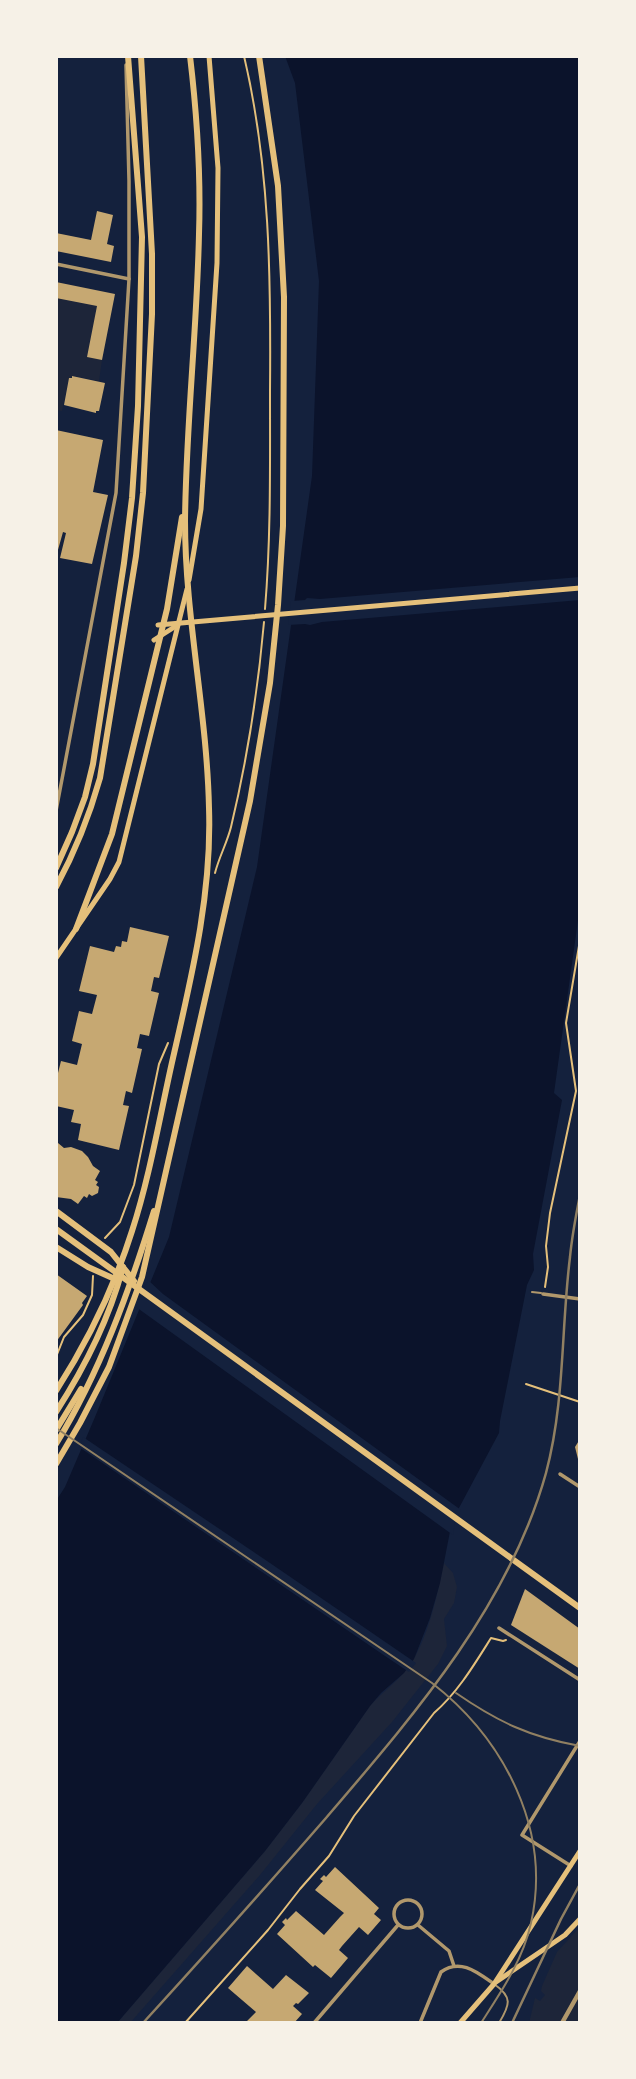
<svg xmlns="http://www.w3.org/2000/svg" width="636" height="2079" viewBox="0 0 636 2079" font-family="Montserrat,sans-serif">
  <rect width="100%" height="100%" fill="#14213d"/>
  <g fill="#1d2539">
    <polygon points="56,298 97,306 87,356 102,360 99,381 73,376 72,378 69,378 62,411 56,410"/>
    <path d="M444,1563L453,1573L457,1587L454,1603L444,1619L447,1646L438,1664L392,1722L317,1804L260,1875L130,2023H117L265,1851L302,1803L370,1706C381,1693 395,1684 405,1671C427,1646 437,1595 444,1563Z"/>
    <polygon points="580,1927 580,2023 529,2023 535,1998 540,2001 545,1995 541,1991 542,1986 557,1952"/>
  </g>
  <polygon fill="#0b132b" points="285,56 580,56 580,906 554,1093 562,1100 533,1254 534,1270 527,1285 500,1421 499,1433 452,1521 440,1583 430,1618 414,1659 404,1673 381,1693 370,1706 302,1803 265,1851 117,2023 56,2023 56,1501 65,1487 95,1417 169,1237 257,867 312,476 319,281 295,83"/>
  <g fill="#14213d">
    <polygon points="580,577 580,600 322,622 310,625 305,624 288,625 291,601 305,600 307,598 320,599"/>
    <polygon points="148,1280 163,1294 461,1510 455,1522 453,1535 136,1307"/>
    <polygon points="83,1437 270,1563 416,1663 409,1672 388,1658 79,1447"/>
  </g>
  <g fill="#c6a872">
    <polygon points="97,211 113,215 107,244 114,246 111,262 56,251 56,233 91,240"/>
    <polygon points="56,282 115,294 102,360 87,357 97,306 56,298"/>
    <polygon points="72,376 105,383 99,411 96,411 96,413 64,405 69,378 72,378"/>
    <polygon points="56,430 103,440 93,492 108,495 92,564 60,558 66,533 63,532 56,557"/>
    <polygon points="130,927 169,936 159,978 154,977 151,991 159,993 149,1036 140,1034 137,1048 142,1049 132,1093 126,1091 123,1105 129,1106 119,1150 78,1140 81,1124 71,1122 74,1110 56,1106 56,1081 61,1061 77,1065 82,1044 72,1041 79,1011 92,1014 97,995 79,991 90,946 114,952 116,946 121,947 122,941 127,942"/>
    <polygon points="58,1143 64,1148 71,1147 82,1151 88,1157 93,1166 100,1171 95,1180 98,1182 96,1185 99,1187 98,1193 92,1196 89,1194 87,1198 84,1196 78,1204 71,1199 56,1197 56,1146"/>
    <polygon points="56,1274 87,1296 82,1303 83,1305 56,1342"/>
    <polygon points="580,1439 580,1462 579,1463 575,1447"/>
    <polygon points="525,1589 580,1629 580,1669 511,1625"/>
    <polygon points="335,1867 379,1908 374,1914 381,1920 368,1935 359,1927 342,1946 339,1950 348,1958 331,1978 315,1965 313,1967 277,1934 285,1925 282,1922 286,1918 287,1920 296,1911 324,1935 340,1917 344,1913 315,1890 323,1881 320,1879 324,1875 326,1877"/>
    <polygon points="247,1966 273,1989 286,1975 309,1993 298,2004 296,2003 293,2006 302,2014 294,2023 245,2023 256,2012 228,1988"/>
  </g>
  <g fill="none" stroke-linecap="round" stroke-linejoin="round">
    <g stroke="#e5c07b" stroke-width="2">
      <path d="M244,56C270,166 271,278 270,391C270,464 271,537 265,609"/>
      <path d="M215,873C219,857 227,843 231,827C247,760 258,691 264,622"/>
      <polyline points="105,1238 120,1222 134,1185 159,1064 168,1043"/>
      <polyline points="545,1287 548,1267 546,1246 550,1213 576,1091 566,1023 580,940"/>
      <polyline points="56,1357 64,1337 83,1315 92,1295 93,1276"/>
      <polyline points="526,1384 580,1402"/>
      <path d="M185,2023L268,1930L300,1889L329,1856L354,1816L434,1713C458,1692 474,1665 491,1638L503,1641L506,1640"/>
    </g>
    <g stroke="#b1986c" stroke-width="2">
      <polyline points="532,1292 541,1293"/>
      <path d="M494,1984C513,1997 510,2005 499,2023"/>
    </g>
    <g stroke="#b1986c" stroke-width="3.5">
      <polyline points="56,264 129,279"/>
      <polyline points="56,811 116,493 129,279 129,181 126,65"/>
      <polyline points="543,1294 580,1299"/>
      <polyline points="560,1474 580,1487"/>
      <polyline points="499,1628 580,1680"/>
      <polyline points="571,1866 522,1835 580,1741"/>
      <circle cx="408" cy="1914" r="14"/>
      <polyline points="418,1925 449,1951 454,1966"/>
      <polyline points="314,2023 398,1925"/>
      <path d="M420,2023L441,1972C460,1958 477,1972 494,1984"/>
    </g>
    <polyline stroke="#b1986c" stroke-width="4.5" points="562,2023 580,1991"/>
    <g stroke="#e5c07b" stroke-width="5">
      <polyline points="189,580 201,509 217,263 218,168 209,56"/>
      <polyline points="158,625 580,588"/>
      <polyline points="154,640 176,626"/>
      <polyline points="56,958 110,879 119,862 187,589"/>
    </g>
    <g stroke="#e5c07b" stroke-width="5">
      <polyline points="496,1982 565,1935 580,1919"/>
      <polyline points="460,2023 494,1984 580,1851"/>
    </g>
    <g stroke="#e5c07b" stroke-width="6">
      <polyline points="56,868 72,832 85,797 93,764 124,563 132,498 138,406 142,237 128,56"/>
      <path d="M56,887C75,852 89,817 100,778L136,556L143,493L152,314V254L141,56"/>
      <polyline points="56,1211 111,1252 134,1281"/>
      <polyline points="56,1229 580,1608"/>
      <polyline points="56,1247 88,1267 117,1280"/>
    </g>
    <g stroke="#e5c07b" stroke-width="6">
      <polyline points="76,929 112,834 167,609 182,517"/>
      <path d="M56,1391C88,1341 114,1288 132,1231C150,1176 160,1115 173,1058C192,975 212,893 209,808C207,712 185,617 185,521C186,425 197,330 199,234C201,174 197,115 190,56"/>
      <path d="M56,1412C85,1367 109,1320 123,1267"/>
      <polyline points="56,1430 81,1389"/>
      <path d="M56,1444C100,1372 129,1292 154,1211"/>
      <polyline points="56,1464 80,1423 109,1367 142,1277 250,801 270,683 278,605 283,526 284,297 278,186 259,56"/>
    </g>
    <g stroke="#918062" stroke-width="2">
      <path d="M56,1428L432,1683C504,1739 552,1830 531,1923C523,1960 501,1992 481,2023"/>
      <path d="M456,1693C498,1722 530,1737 580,1746"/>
    </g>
    <g stroke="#918062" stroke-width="2.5">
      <path d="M143,2023C205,1955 266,1887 326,1818C414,1715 509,1606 546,1473C565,1402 561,1329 570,1257C572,1236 576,1215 580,1195"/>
      <polyline points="512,2023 561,1919 580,1884"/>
    </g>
  </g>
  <rect width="636" height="2079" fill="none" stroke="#f6f1e7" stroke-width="116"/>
</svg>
